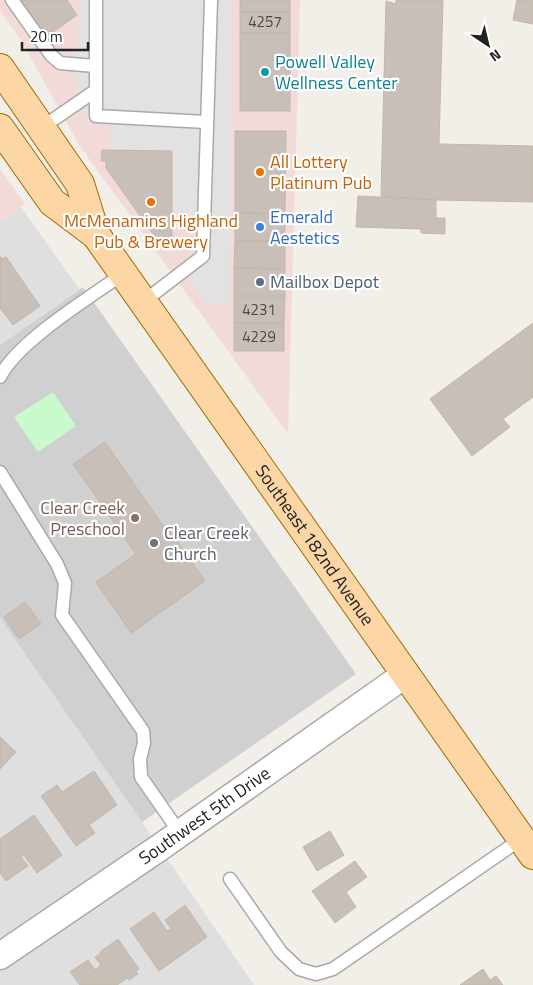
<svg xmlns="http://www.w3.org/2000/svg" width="533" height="985" viewBox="0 0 533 985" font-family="'Titillium Web',sans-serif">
  <rect width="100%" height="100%" fill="#f2efe9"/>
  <g fill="#e0dfdf">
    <polygon points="21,207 79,289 0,345 0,222"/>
    <polygon points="0,618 142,822 254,985 0,985"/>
  </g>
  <g fill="#f2dad9">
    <polygon points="0,0 300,0 288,434 79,145 22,42 0,10"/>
    <polygon points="0,169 25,204 0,222"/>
  </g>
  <polygon fill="#d0d0d0" points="83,287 356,674 142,822 0,618 0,345"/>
  <polygon fill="#c8facc" points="53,392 76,426 38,452 14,417"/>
  <polygon fill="#e2e2e2" points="81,0 232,0 229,304 206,304 191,282 188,228 173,228 174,149 110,149 111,133 107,125 99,119 89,119 67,55 74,52 78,47"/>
  <g fill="#c7bfb8" stroke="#c4b6ab">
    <polygon points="19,0 67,0 77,15 46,37"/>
    <rect x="240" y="0" width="50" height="12"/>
    <polygon points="396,0 443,0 439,144 533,146 533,202 436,200 381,196 386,1 396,4"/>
    <polygon points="517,0 533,0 533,24 513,20"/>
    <rect x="240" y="12" width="50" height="21"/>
    <rect x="240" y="33" width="50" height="78"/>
    <polygon points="235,131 286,131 285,214 235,213"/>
    <polygon points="102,150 172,151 172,237 155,237 106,168 106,161 101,161"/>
    <polygon points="358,196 436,200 436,218 445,218 445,234 421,233 421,229 356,227"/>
    <polygon points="235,213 285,214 285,241 235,241"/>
    <polygon points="235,241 285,241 285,269 234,268"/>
    <polygon points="0,256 2,259 6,257 40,306 13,325 0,308"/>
    <polygon points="234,268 285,269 285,296 234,296"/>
    <polygon points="234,296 285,296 284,323 234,323"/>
    <rect x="234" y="323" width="50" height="28"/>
    <polygon points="533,323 533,397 503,419 510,427 472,456 430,399"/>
    <polygon points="105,442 168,533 170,531 205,581 131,633 96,582 136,554 73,464"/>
    <polygon points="25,602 41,624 19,639 4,617"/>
    <polygon points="0,737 16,752 0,769"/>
    <polygon points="94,771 117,805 89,825 95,833 76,846 41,796 57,785 62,792"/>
    <polygon points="34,815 62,855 37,873 24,855 21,857 28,866 6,881 0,873 0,839"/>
    <polygon points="330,831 344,855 317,871 303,847"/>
    <polygon points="355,861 367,877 346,892 356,907 335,923 312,891"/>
    <polygon points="185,905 207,937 159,971 130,929 154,912 167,931 171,929 165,920"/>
    <polygon points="118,939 139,969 136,972 138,974 129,980 127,978 117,985 80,985 70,972 88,960 95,970 101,965 95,957 101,954 100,952"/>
    <polygon points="483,969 490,980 496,976 503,985 460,985"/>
  </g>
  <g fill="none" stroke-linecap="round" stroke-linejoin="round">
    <g stroke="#a9a9a9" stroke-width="15">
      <g id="lane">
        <polyline points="12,0 51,55 60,63 95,66"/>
        <polyline points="96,0 96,116 206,122"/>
        <polyline points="41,128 95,91"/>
        <polyline points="143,302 203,256 211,0"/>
        <path d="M0,377C17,342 90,297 123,274"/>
        <polyline points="0,472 57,564 65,583 62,615 143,731 144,743 140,759 141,777 180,833"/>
        <polyline points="230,879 281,952 299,969 316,974 333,969 521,839"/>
      </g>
    </g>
    <g stroke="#a9a9a9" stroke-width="29">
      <g id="street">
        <path id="s1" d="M0,956L159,848L406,674"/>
      </g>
    </g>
    <g stroke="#a06b00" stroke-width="30">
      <g id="primary">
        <polyline points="0,68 80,184 96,235"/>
        <path id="s2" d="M0,128L52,202L96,235L533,855"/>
      </g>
    </g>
    <use href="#lane" stroke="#fff" stroke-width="12"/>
    <use href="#street" stroke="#fff" stroke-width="26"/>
    <use href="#primary" stroke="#fcd6a4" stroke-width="28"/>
  </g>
  <circle fill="#0f9aa8" stroke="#fff" stroke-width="2" cx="265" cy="72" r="5"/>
  <g fill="#e8710a" stroke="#fff" stroke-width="2">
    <circle cx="260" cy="172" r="5"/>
    <circle cx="151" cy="202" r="5"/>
  </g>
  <circle fill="#3f7fe0" stroke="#fff" stroke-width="2" cx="260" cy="227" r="5"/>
  <circle fill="#5c6f8a" stroke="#fff" stroke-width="2" cx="260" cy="282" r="5"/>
  <circle fill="#8d6e63" stroke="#fff" stroke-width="2" cx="135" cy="518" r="5"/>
  <circle fill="#6b7280" stroke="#fff" stroke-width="2" cx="154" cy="543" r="5"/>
  <g text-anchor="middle" stroke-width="4.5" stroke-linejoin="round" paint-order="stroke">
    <g font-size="15" fill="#4b4948">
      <text x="265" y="27">4257</text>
      <text x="259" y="315">4231</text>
      <text x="259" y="342">4229</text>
    </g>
    <g font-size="18" fill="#0d838f" stroke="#fff" text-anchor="start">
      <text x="275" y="68">Powell Valley<tspan x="275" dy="21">Wellness Center</tspan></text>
    </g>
    <g font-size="18" fill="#c56008" stroke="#fff" text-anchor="start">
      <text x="270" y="168">All Lottery<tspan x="270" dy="21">Platinum Pub</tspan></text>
      <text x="151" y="227" text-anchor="middle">McMenamins Highland<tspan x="151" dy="21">Pub &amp; Brewery</tspan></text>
    </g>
    <g font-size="18" fill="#366cbe" stroke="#fff" text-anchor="start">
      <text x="270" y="223">Emerald<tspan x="270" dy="21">Aestetics</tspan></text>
    </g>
    <g font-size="18" fill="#4e5e75" stroke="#fff" text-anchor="start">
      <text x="270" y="288">Mailbox Depot</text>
    </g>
    <g font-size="18" fill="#785e54" stroke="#fff" text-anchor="end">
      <text x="125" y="514">Clear Creek<tspan x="125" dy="21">Preschool</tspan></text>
    </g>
    <g font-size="18" fill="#5b616d" stroke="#fff" text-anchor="start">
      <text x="164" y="539">Clear Creek<tspan x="164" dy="21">Church</tspan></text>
    </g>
    <g font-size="18" fill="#222" stroke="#fff">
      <text dy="6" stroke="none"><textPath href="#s2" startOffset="525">Southeast 182nd Avenue</textPath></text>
      <text dy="6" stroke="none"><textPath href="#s1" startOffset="248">Southwest 5th Drive</textPath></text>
    </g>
  </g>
  <g transform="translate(488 45) rotate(145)" stroke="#ffffff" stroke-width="4" paint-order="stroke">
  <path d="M0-4L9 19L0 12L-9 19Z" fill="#222222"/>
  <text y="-8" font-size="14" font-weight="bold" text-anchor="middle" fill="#222222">N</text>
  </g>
  <path d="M22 42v8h66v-8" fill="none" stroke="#222222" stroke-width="2.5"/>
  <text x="30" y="42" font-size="15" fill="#222222" stroke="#ffffff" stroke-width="4" paint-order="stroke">20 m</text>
</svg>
